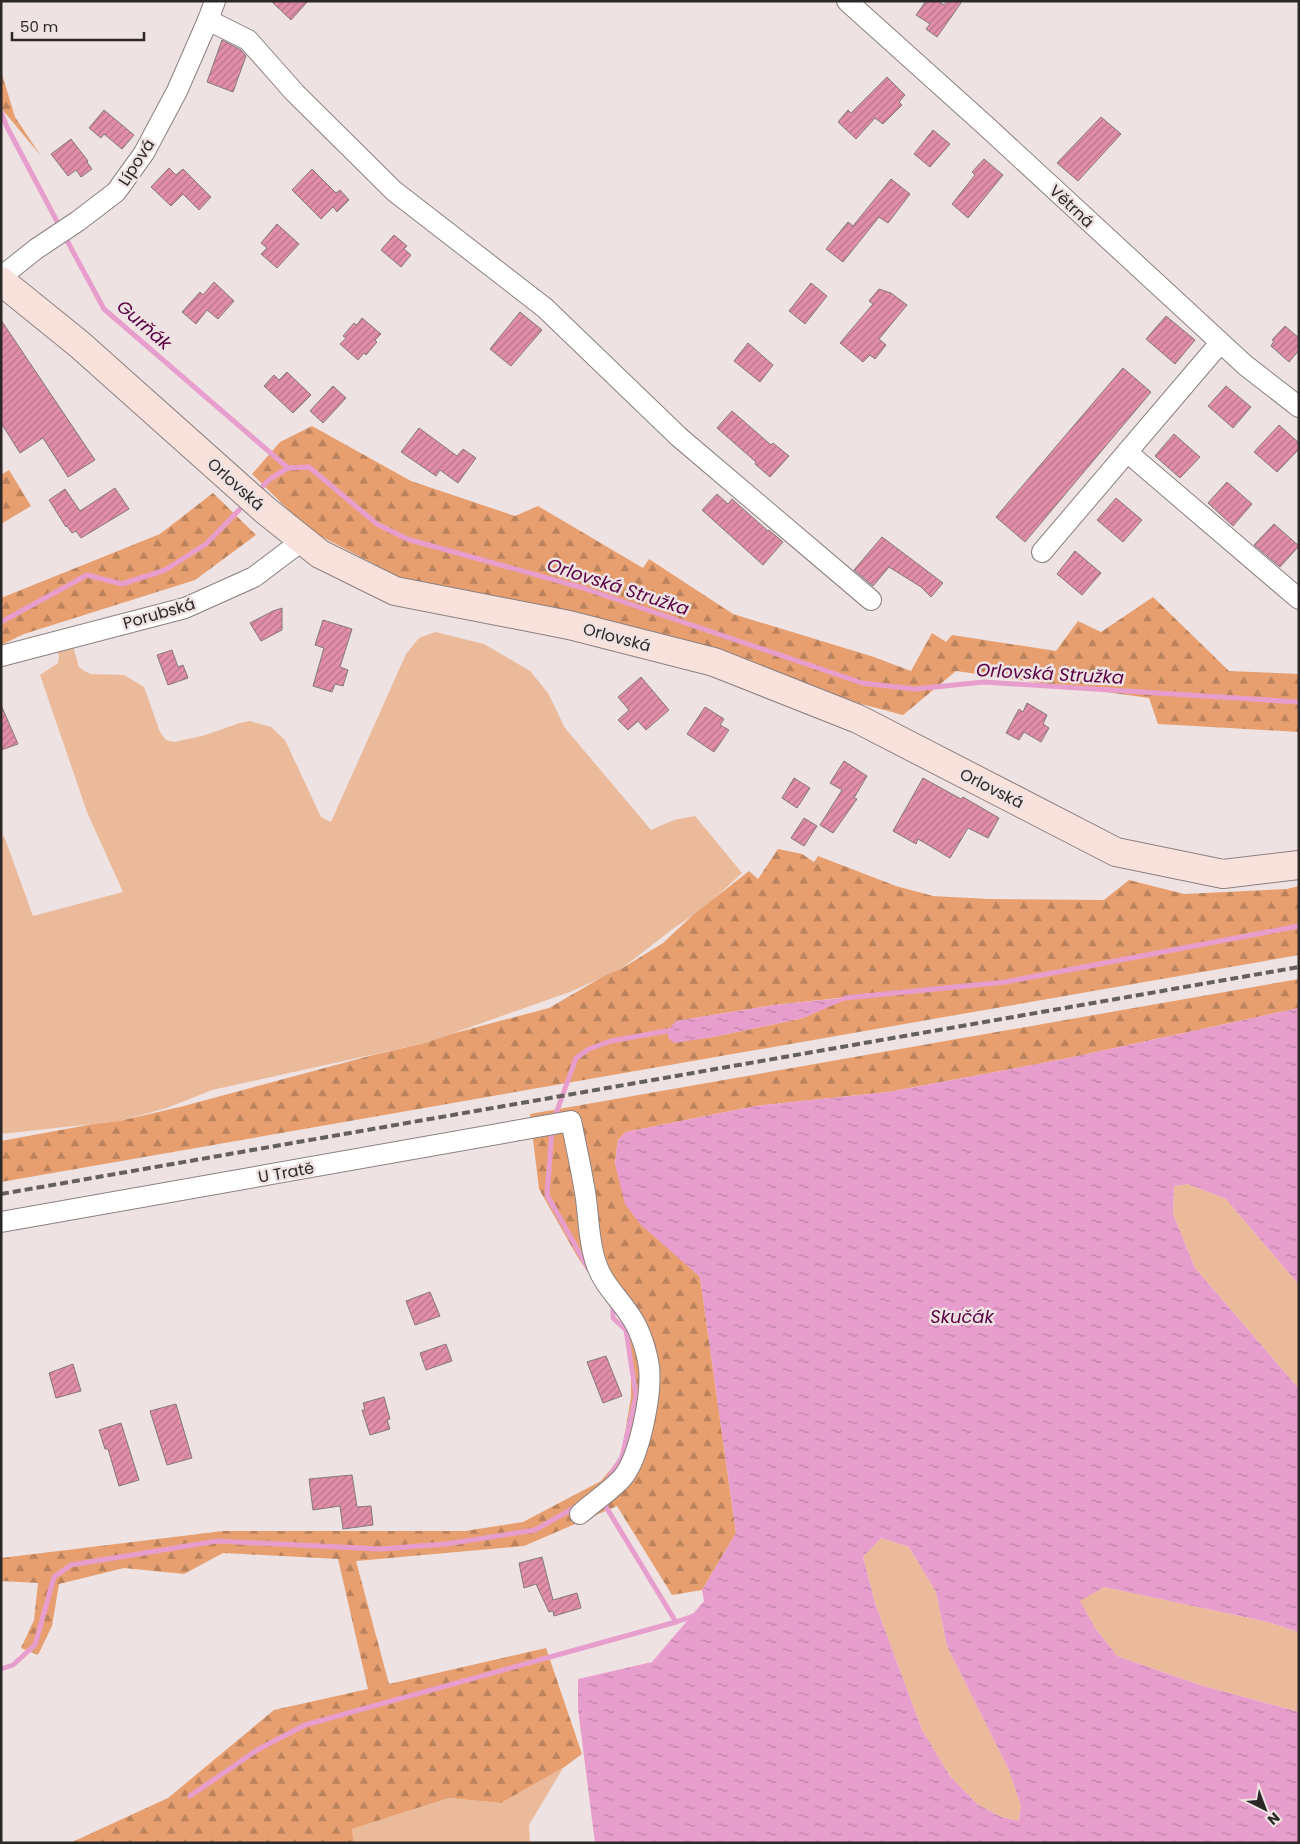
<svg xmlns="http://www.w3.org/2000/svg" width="1300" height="1844" viewBox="0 0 1300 1844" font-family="Poppins,sans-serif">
  <defs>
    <pattern id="forest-firs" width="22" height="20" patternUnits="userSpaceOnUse" patternTransform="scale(1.25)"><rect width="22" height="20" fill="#e79f70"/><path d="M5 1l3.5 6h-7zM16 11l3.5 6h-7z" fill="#bb825c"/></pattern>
    <pattern id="water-ripples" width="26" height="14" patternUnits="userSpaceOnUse" patternTransform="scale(1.25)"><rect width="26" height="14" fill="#e89ecd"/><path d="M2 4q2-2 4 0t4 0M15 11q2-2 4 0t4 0" fill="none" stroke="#bc81a6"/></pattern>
    <pattern id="building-hatch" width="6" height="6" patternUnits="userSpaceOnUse" patternTransform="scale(1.25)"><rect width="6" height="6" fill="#e28ea9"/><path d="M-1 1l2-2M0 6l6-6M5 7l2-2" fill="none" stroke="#b7748a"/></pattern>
  </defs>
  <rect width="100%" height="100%" fill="#eee2e2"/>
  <g fill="#ebba9a">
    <polygon points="435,632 484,644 530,671 548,693 565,728 651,830 674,820 695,816 742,873 704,908 674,928 621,969 570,992 425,1043 212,1090 167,1108 119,1121 1,1134 1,837 4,836 33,916 123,892 87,812 40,675 58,663 59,656 57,648 72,643 79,667 84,671 91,674 124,675 144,687 160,732 166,740 174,742 202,736 240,723 250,721 271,727 285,740 321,817 331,822 406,654 419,638"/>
    <polygon points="1188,1184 1226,1199 1299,1285 1299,1389 1195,1268 1173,1214 1174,1186"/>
    <polygon points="881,1538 909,1547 936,1592 947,1646 1009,1770 1021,1806 1019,1821 1001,1817 977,1804 950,1776 922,1730 875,1603 863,1557"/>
    <polygon points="1104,1587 1268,1622 1299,1632 1299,1712 1200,1685 1117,1656 1095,1628 1079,1601"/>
    <polygon points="563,1768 529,1825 530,1843 354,1843 352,1829 449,1798 501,1803"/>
  </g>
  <g fill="url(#forest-firs)" fill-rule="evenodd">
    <polygon points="1,71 15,117 41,156 1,108"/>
    <polygon points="312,426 411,481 515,516 538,506 643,568 649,559 733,614 874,657 911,671 932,633 946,642 952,635 1056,651 1078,621 1101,632 1153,597 1229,671 1299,674 1299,732 1158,724 1149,698 956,671 903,715 854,702 689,642 570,614 399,577 309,530 252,474 280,442"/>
    <polygon points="9,470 31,506 1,524 1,475"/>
    <polygon points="213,493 256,535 195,580 24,634 1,645 1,598 160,534"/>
    <path d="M778,849L802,854L814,862L818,856L896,886L933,896L989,899L1104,900L1129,880L1184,894L1287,889L1299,886V955L1,1182V1141L93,1124L119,1121L180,1107L373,1055L425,1043L451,1034L549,1008L604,976L621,969L663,943L692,916L749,871L758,879ZM849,997L803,1018L713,1037L674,1042L676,1021L774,1005Z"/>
    <polygon points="1299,979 1299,1008 1064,1059 888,1092 756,1106 626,1132 618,1140 615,1164 684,1262 700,1277 736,1533 702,1590 672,1595 617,1506 524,1546 356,1561 389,1684 546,1648 582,1754 563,1768 501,1803 449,1798 352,1829 354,1843 70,1843 168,1798 274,1710 368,1689 338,1559 223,1553 184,1574 124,1568 59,1584 52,1626 38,1655 21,1648 34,1620 38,1583 1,1581 1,1558 223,1531 465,1531 523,1522 601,1481 621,1457 631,1397 631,1365 626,1328 577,1256 539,1189 530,1114"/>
  </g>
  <g fill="url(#water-ripples)" fill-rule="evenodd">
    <polygon points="852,997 803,1018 713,1037 674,1043 669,1039 667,1031 676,1021 774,1005"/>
    <path d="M1299,1008V1285L1226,1199L1188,1184L1174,1186L1173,1214L1195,1268L1299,1389V1632L1268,1622L1104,1587L1080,1601L1095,1628L1117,1656L1200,1685L1299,1712V1843H595L578,1709V1679L652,1662L704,1601L702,1590L736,1533L700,1277L640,1224L625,1204L615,1164L618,1140L626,1132L756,1106L888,1092L1064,1059ZM881,1538L909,1547L936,1592L947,1646L1009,1770L1021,1806L1019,1821L1001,1817L977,1804L950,1776L922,1730L875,1603L863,1557Z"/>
  </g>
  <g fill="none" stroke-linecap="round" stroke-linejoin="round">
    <g stroke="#e89ecd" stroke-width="5">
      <polyline points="1,112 7,127 60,227"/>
      <polyline points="64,235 104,309 288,468"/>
      <polyline points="257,492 270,479 288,468 309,467 377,524 407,539 580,587 862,683 915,689 984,682 1299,702"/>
      <polyline points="1,622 87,575 122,584 165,570 206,544 246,503"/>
      <polyline points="845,998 1005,982 1299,926"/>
      <polyline points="554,1119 576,1058 589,1049 611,1041 672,1030"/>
      <polyline points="552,1130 547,1195 589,1270"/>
      <polyline points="606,1482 622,1457 636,1396 626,1330 613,1318 613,1306 611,1304"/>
      <polyline points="603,1502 676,1622 696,1615"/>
      <polyline points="1,1669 13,1665 35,1645 54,1577 71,1565 217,1541 380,1549 446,1544 535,1530 577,1506"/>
      <polyline points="190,1796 257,1750 305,1725 676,1622"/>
    </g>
  </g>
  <g fill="url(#building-hatch)" stroke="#83797b">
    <polygon points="271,1 308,1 291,20"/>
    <polygon points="926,1 938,1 944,5 947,1 959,1 961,3 937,37 926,29 930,24 916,15"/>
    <polygon points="222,40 241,50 246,56 233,92 207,82"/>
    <polygon points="887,77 905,95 899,102 902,105 883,124 875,118 856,139 838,122 848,110 851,113"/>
    <polygon points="104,110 134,135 122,149 104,134 101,138 89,128"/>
    <polygon points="1101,117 1121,134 1078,181 1057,163"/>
    <polygon points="933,130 950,144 930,167 914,154"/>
    <polygon points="71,139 88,161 87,162 92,169 81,177 76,170 68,176 51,154"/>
    <polygon points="984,159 1003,175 968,218 952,204 975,175 972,172"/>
    <polygon points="169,168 176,175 183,169 211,197 199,210 183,194 171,206 151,187"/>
    <polygon points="312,169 336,193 340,190 349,200 337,212 333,207 321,219 292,190"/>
    <polygon points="891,179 910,194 888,223 879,217 843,262 826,249 848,222 853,226"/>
    <polygon points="277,224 299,244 277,268 261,254 267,248 261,243"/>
    <polygon points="394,235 407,246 404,249 411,255 401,267 381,250"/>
    <polygon points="214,282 234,301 218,319 207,310 196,324 182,312 200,292 203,295"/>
    <polygon points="811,283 827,296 805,324 789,311"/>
    <polygon points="879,289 891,293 907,305 879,339 886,345 875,359 870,355 863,362 840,343 873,304 869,301"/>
    <polygon points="520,312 542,330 511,366 490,349"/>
    <polygon points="1166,316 1195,340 1175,364 1146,339"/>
    <polygon points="362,318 381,334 375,340 377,342 366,355 364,353 358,360 340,344 346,338 343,336 354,323 357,325"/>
    <polygon points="1,320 95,460 68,477 43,438 20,453 1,423"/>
    <polygon points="1285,326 1299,338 1299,350 1289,362 1271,346 1274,341 1272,340"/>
    <polygon points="748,343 773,365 760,382 734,361"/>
    <polygon points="1123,368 1151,392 1025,542 996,517"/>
    <polygon points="287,372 311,395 293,413 264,386 274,375 279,380"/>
    <polygon points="333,386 346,398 323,423 310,411"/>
    <polygon points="1226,386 1251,407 1233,428 1208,406"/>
    <polygon points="732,411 771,445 773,443 789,456 770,477 755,464 756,462 717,428"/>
    <polygon points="1279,425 1299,443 1299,449 1277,472 1254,452"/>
    <polygon points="419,428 457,456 463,449 476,458 458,483 440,470 436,476 401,452"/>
    <polygon points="1174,434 1200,457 1180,478 1155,456"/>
    <polygon points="1227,482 1252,504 1233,526 1208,503"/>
    <polygon points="115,488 129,509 81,538 76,531 72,533 67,526 66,527 49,500 65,489 80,511"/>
    <polygon points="717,494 728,504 732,499 768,531 769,530 783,542 763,565 702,510"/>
    <polygon points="1116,498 1142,520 1123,542 1097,520"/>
    <polygon points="1274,524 1299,546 1280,567 1254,545"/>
    <polygon points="882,537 943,583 931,597 921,587 889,567 873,586 854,570"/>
    <polygon points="1075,551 1101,573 1082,595 1057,574"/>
    <polygon points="282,608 282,630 261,641 250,623 273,611"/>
    <polygon points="323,620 352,629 340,667 348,670 343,686 335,684 332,692 313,686 324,648 315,645"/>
    <polygon points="172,650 178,667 183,665 188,678 168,685 157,655"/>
    <polygon points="641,677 669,710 646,730 638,721 628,730 618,720 629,710 618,697"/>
    <polygon points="1027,703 1047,715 1043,724 1049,728 1041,742 1024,732 1019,740 1006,733 1019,709 1023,712"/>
    <polygon points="1,705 18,744 1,750"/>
    <polygon points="705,707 724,719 720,725 729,730 714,752 687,734"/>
    <polygon points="844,761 867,776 854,798 857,799 833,833 820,825 842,790 830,783"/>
    <polygon points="794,778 810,788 797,808 782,798"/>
    <polygon points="923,778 961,799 963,797 999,818 988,838 968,828 950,858 918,839 916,844 893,831"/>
    <polygon points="804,818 817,826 804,846 791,838"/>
    <polygon points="430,1292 440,1316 415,1325 406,1301"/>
    <polygon points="446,1344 452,1361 426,1370 420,1353"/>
    <polygon points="606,1356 622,1396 603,1403 587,1362"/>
    <polygon points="73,1364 81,1391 56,1398 49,1373"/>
    <polygon points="384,1397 390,1419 387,1420 390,1429 370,1435 362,1410 365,1410 363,1403"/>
    <polygon points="176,1404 192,1458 167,1465 150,1411"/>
    <polygon points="121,1423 139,1480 119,1486 108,1449 105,1449 99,1430"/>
    <polygon points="352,1475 357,1507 371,1506 373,1525 343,1529 340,1506 313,1510 309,1479"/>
    <polygon points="542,1557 553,1600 577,1593 581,1608 554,1616 553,1611 549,1612 536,1584 524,1588 519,1563"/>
  </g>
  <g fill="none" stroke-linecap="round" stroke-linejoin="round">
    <g stroke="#8b8080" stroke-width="22">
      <g id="street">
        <polyline points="847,1 986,126 1245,365 1299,407"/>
        <polyline points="208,20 248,40 295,93 394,191 545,308 679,437 871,600"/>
        <polyline points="1,277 36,249 78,221 116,192 144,153 177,91 208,20 215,1"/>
        <polyline points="1127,452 1299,599"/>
        <polyline points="1042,552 1220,343"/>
        <polyline points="1,656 185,608 254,577 303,540"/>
        <path d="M1,1222L571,1121C576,1145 581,1168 585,1192C589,1216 588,1240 596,1263C604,1288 626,1304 637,1327C643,1340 647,1353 649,1367C652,1393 640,1456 623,1477C614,1488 592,1503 580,1514"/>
      </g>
    </g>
    <g stroke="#8b8080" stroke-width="30">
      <polyline id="secondary" points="1,281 79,344 265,510 320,554 395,591 569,625 714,662 858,719 1116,852 1223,874 1299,865"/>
    </g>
    <use href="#street" stroke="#fff" stroke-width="20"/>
    <use href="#secondary" stroke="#f9e2dc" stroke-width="28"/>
    <polyline stroke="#655f5f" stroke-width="4" stroke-dasharray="8 4" stroke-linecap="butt" points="1,1194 1299,967"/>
  </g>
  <g text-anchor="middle" stroke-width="5" stroke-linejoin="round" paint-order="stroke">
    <g font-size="16" fill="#2c2828" stroke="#eee2e2">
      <text transform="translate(136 162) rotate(-57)" y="6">Lípová</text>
      <text transform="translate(1072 206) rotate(43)" y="6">Větrná</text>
      <text transform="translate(236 484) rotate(42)" y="6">Orlovská</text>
      <text transform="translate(159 613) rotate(-16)" y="6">Porubská</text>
      <text transform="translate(617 637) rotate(15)" y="6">Orlovská</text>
      <text transform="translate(992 788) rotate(27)" y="6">Orlovská</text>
      <text transform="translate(286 1172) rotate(-10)" y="6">U Tratě</text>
    </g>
    <g font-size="18" font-style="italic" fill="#580043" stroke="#eee2e2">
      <text transform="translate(144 325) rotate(41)" y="6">Gurňák</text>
      <text transform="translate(618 587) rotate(18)" y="6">Orlovská Stružka</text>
      <text transform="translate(1050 674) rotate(3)" y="6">Orlovská Stružka</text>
      <text x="962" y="1323">Skučák</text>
    </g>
  </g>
  <rect width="1300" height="1844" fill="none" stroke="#2c2828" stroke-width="5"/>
  <g transform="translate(1265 1809) rotate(138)" stroke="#eee2e2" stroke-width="4" paint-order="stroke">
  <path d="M0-4L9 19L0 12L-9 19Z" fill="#2c2828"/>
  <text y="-8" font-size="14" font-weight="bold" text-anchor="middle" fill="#2c2828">N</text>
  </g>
  <path d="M12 32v8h132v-8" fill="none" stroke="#2c2828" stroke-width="2.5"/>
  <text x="20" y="32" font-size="15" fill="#2c2828" stroke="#eee2e2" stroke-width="4" paint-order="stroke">50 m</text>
</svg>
